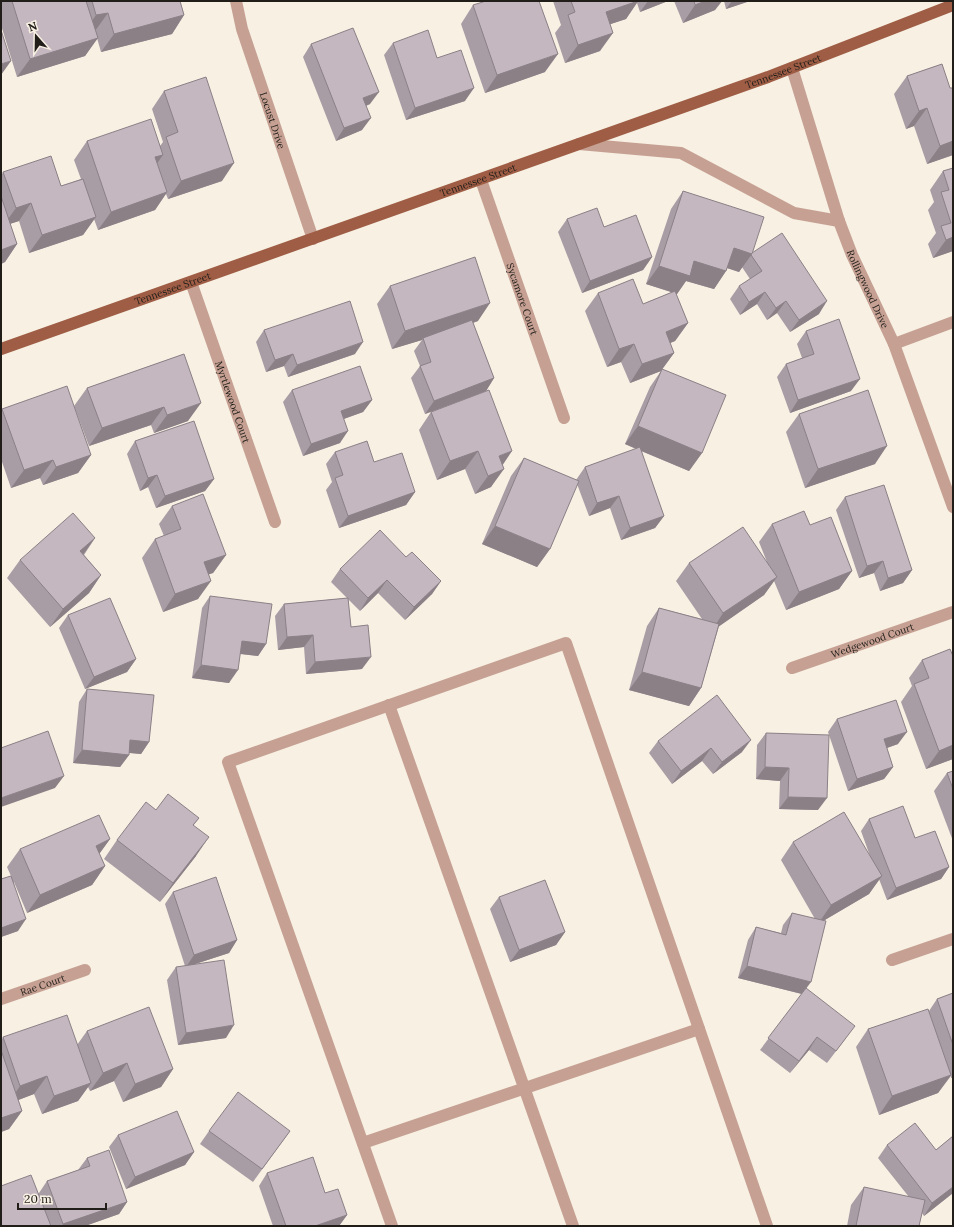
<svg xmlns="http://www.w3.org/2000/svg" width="954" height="1227" viewBox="0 0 954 1227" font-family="Lora,serif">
  <rect width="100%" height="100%" fill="#f7f0e3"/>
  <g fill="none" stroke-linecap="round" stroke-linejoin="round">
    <g stroke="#c6a193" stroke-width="12">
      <path id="s1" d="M236,1L242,29L313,239"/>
      <path id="s2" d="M792,68L839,221L852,255L894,344L953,507"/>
      <polyline points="579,144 681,153 794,213 839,221"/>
      <path id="s3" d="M481,180L564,418"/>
      <path id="s4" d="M191,282L275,522"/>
      <polyline points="894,344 953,322"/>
      <path id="s5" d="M792,668L953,612"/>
      <polyline points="389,705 573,1226"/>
      <polyline points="892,960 953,939"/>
      <path id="s6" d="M1,999L85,970"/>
      <polyline points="363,1143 699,1029"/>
      <polyline points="392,1226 228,762 566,643 767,1226"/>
    </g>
    <path stroke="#9e5d44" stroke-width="12" id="s7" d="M1,349L768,77L953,5"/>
  </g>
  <g fill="#a99da5">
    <polygon points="1,1 180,1 184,15 172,34 101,52 97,38 85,56 17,77 1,25"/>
    <polygon points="553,1 668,1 640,12 637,3 626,19 610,24 600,51 565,63 555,33 561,25"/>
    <polygon points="674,1 722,1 715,10 683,23"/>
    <polygon points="724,1 750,1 726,9"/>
    <polygon points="473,5 545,72 485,93 461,24"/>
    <polygon points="393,43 437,58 465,101 406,120 384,55"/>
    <polygon points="311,44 370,104 366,106 362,130 336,141 303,57"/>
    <polygon points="942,64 953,155 927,164 914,126 906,129 894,94 907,76"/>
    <polygon points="164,91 222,181 168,199 166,194 155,210 98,230 94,219 83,235 29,253 19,221 10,224 17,244 5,262 1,264 1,176 3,172 61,186 81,179 74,160 87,141 160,146 163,142 152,109"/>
    <polygon points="953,168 953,251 933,258 928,244 936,233 928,210 934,202 930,190 943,171"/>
    <polygon points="683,191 752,253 819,314 790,332 777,313 767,320 757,304 740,315 730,299 739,286 750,279 742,267 739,272 727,268 726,271 714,289 686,281 677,294 676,294 688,323 675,341 670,343 674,353 662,369 702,453 689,471 641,451 664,516 655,528 621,540 610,508 589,516 577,484 550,549 537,567 482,544 511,476 524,458 576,480 585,467 636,449 625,444 650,387 661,371 630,383 621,362 607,367 585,311 598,293 643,304 672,292 646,284 671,209"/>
    <polygon points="567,219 652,257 643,270 582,293 558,232"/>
    <polygon points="390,286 478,321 473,323 494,378 486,391 425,414 411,378 420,366 414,351 422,340 392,349 377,304"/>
    <polygon points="264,330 355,354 288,377 284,366 266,372 256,342"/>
    <polygon points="806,331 851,391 790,413 777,377 786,364 802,358 797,344"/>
    <polygon points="184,354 188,421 154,433 151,425 89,446 74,406 87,388"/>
    <polygon points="292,390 372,400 363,412 344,419 340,443 303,456 283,402"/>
    <polygon points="2,409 91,455 78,473 43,485 40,478 11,488 1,459 1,411"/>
    <polygon points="431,412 502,465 491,487 475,494 465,469 437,480 419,430"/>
    <polygon points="799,414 875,464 805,488 786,432"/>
    <polygon points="135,441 214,479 205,491 156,508 148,487 140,491 127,454"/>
    <polygon points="335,452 374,462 415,492 406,505 339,528 326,490 332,482 326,464"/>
    <polygon points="845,497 912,570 903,583 880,591 874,573 859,578 836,510"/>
    <polygon points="172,506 226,555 213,573 209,574 198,599 163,612 142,558 155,539 164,536 159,524"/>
    <polygon points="772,524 810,525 852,571 839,589 786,610 774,581 764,595 719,626 701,688 689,706 629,690 647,626 659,608 702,619 676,581 689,563 767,562 759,542"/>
    <polygon points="95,538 84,555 101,575 89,593 50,627 7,578 20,560"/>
    <polygon points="406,557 441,581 432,594 405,620 378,593 360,611 348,599 351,627 362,669 306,674 304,647 278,650 275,616 284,604 347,598 331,582 340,569"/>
    <polygon points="210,596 266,644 258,656 240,654 229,683 192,678 202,608"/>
    <polygon points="68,615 136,659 127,672 85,689 59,628"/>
    <polygon points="950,649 953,759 926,769 901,702 912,686 909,678 922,660"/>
    <polygon points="87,689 149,742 141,754 129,753 129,755 120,767 73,763 79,702"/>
    <polygon points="837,719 898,744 887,748 893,767 884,779 848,791 828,732"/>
    <polygon points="766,733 818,810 779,809 780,781 756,779 757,745"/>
    <polygon points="658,741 742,752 713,774 702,761 672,784 649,753"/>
    <polygon points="953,771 953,841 934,791 947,773"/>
    <polygon points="156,810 199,818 193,826 196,856 160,902 104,859 117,840"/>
    <polygon points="869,819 915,838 949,867 941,879 887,900 879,879 869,894 823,921 806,989 846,1038 827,1063 809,1050 790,1073 760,1050 802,994 738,978 748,940 756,927 781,933 783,925 792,913 815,919 781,860 793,842 870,856 861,831"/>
    <polygon points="110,839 99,854 105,866 92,885 27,913 14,882 18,931 1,937 1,879 11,876 7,867 20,849"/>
    <polygon points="173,892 237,940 229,953 195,964 226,1038 178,1045 167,980 176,967 185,966 165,904"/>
    <polygon points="499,897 565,932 556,945 510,962 490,909"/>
    <polygon points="953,993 953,1078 951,1078 951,1076 938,1093 879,1115 856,1047 868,1029 929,1011 937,999"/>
    <polygon points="87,1031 173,1069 161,1087 123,1102 114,1081 90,1091 88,1087 78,1101 42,1114 34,1094 18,1100 22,1111 9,1129 1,1132 1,1041 3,1037 77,1045"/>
    <polygon points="209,1131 290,1131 253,1182 200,1144"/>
    <polygon points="118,1135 194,1152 185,1165 126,1189 109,1147"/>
    <polygon points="953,1136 953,1193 924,1216 922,1213 919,1226 847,1226 851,1205 864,1187 909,1197 878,1158 887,1145 936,1150"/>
    <polygon points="87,1158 127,1202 119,1214 85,1226 1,1226 39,1193 47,1181 78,1170"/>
    <polygon points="267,1173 325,1193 347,1215 339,1226 273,1226 259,1186"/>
  </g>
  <g fill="#8a8086">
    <polygon points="638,1 626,19 593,30 606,12"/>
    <polygon points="648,1 668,1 640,12"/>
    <polygon points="705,1 722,1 715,10 683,23 695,5"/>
    <polygon points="732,1 750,1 726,9"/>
    <polygon points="108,13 95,31 83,34 96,15"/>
    <polygon points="184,15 172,34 101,52 114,34"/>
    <polygon points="613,33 600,51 565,63 578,45"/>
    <polygon points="98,38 85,56 17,77 30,59"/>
    <polygon points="558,54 545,72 485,93 497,75"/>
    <polygon points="11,61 1,75 1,64"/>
    <polygon points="474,88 465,101 406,120 415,108"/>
    <polygon points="379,92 370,104 354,110 363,98"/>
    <polygon points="927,108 914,126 906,129 919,111"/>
    <polygon points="371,118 362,130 336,141 344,128"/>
    <polygon points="953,141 953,155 927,164 940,146"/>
    <polygon points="163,155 150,173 155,157"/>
    <polygon points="234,163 222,181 168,199 181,181"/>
    <polygon points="167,192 155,210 98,230 111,212"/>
    <polygon points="31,203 19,221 3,226 16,208"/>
    <polygon points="96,217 83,235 29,253 42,235"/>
    <polygon points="953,237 953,251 933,258 946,240"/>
    <polygon points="17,244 5,262 1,264 1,250"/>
    <polygon points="734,248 752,254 739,272 721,266"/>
    <polygon points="652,257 643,270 582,293 590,281"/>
    <polygon points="694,261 726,271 714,289 686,281 677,294 646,284 659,266"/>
    <polygon points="765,292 757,304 740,315 749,302"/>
    <polygon points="786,301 777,313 767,320 776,308"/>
    <polygon points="827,301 819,314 790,332 799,320"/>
    <polygon points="490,303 478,321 423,339 423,338 422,340 392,349 405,331"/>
    <polygon points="688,323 675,341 653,350 666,332"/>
    <polygon points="363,342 355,354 288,377 297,365"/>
    <polygon points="634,344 621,362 607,367 619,349"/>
    <polygon points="674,353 661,371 630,383 642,364"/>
    <polygon points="293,354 284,366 266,372 275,360"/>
    <polygon points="494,378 486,391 425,414 434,401"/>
    <polygon points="860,379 851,391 790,413 798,400"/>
    <polygon points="372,400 363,412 332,423 341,411"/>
    <polygon points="201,403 188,421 154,433 167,415"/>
    <polygon points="164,407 151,425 89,446 102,428"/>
    <polygon points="638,426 702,453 689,471 625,444"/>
    <polygon points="348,431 340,443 303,456 311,444"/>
    <polygon points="887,446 875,464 805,488 818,469"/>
    <polygon points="478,451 465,469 437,480 450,461"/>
    <polygon points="512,451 500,469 486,474 499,456"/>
    <polygon points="91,455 78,473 43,485 56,467"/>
    <polygon points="53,460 40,478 11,488 24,470"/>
    <polygon points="504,469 491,487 475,494 488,476"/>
    <polygon points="157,475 148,487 140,491 148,478"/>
    <polygon points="214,479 205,491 156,508 165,496"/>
    <polygon points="415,492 406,505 339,528 348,516"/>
    <polygon points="619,496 610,508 589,516 597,503"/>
    <polygon points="664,516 655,528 621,540 630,528"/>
    <polygon points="495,526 550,549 537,567 482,544"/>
    <polygon points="95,538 82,556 80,551"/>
    <polygon points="226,555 213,573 192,580 204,562"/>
    <polygon points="883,561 874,573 859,578 867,566"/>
    <polygon points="912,570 903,583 880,591 888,578"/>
    <polygon points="852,571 839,589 786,610 799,592"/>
    <polygon points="101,575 89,593 50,627 63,609"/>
    <polygon points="777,577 764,595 711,632 723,613"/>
    <polygon points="387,580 378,593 360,611 368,598"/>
    <polygon points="211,581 198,599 163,612 175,594"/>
    <polygon points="441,581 432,594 405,620 414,607"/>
    <polygon points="313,635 304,647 278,650 287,637"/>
    <polygon points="242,641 266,644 258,656 233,653"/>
    <polygon points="371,657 362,669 306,674 315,662"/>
    <polygon points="136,659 127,672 85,689 94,677"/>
    <polygon points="201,665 238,670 229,683 192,678"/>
    <polygon points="642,672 701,688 689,706 629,690"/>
    <polygon points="907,732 898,744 875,752 884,739"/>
    <polygon points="130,740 149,742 141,754 121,752"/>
    <polygon points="751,740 742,752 713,774 722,762"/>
    <polygon points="953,745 953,759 926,769 939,751"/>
    <polygon points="711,748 702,761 672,784 681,771"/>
    <polygon points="82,750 129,755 120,767 73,763"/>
    <polygon points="765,767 789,768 780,781 756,779"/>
    <polygon points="893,767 884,779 848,791 857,779"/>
    <polygon points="64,776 55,788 1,807 1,798"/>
    <polygon points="788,797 827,798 818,810 779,809"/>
    <polygon points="209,837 196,856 160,902 173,883"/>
    <polygon points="110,839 97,857 96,846"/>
    <polygon points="105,866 92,885 27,913 40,895"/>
    <polygon points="949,867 941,879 887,900 896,888"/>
    <polygon points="882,876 869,894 818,924 831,905"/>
    <polygon points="26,919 18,931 1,937 1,928"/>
    <polygon points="565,932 556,945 510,962 519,950"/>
    <polygon points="237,940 229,953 186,967 194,955"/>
    <polygon points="747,966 811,982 802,994 738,978"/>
    <polygon points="234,1025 226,1038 178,1045 186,1033"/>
    <polygon points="817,1037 809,1050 790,1073"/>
    <polygon points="127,1063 114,1081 90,1091 103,1073"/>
    <polygon points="173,1069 161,1087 123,1102 135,1084"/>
    <polygon points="951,1075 938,1093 879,1115 892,1096"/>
    <polygon points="47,1076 34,1094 8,1104 20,1086"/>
    <polygon points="91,1083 78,1101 42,1114 54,1096"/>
    <polygon points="22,1111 9,1129 1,1132 1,1118"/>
    <polygon points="194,1152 185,1165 126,1189 135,1177"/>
    <polygon points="953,1187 953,1193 924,1216 932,1203"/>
    <polygon points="127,1202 119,1214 85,1226 62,1226 63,1224"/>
    <polygon points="347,1215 339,1226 315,1226"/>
  </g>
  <g fill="#c5b7c0" stroke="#8a8086">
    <polygon points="12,1 86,1 98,38 30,59"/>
    <polygon points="92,1 180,1 184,15 114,34 108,13 96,15"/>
    <polygon points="486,1 539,1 558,54 497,75 473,5"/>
    <polygon points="571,1 638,1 606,12 613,33 578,45 568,15 575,12"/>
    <polygon points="694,1 705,1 695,5"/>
    <polygon points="353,28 379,92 363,98 371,118 344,128 311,44"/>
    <polygon points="1,30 11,61 1,64"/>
    <polygon points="428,30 437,58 461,50 474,88 415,108 393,43"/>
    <polygon points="942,64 950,88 953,88 953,141 940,146 927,108 919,111 907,76"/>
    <polygon points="206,77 234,163 181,181 166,137 178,132 164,91"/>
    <polygon points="151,119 163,155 155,157 167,192 111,212 87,141"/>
    <polygon points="51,156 61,186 83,179 96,217 42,235 31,203 16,208 3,172"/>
    <polygon points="953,168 953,237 946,240 941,226 951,223 941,192 949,190 943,171"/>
    <polygon points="683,191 764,217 752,254 734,248 726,271 694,261 690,276 659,266"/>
    <polygon points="1,196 17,244 1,250"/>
    <polygon points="597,208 604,227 636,215 652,257 590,281 567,219"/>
    <polygon points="782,233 827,301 799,320 786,301 776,308 765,292 749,302 739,286 762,271 751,255 752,253"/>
    <polygon points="475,257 490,303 405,331 390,286"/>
    <polygon points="633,279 643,304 675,291 688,323 666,332 674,353 642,364 634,344 619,349 598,293"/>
    <polygon points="350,301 363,342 297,365 293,354 275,360 264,330"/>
    <polygon points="839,319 860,379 798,400 786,364 814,354 806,331"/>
    <polygon points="472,320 494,378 434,401 420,366 431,362 423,338"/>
    <polygon points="184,354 201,403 167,415 164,407 102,428 87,388"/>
    <polygon points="360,366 372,400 341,411 348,431 311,444 292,390"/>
    <polygon points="662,369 726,395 702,453 638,426"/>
    <polygon points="67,386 91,455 56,467 53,460 24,470 2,409"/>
    <polygon points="489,390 512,451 499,456 504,469 488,476 478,451 450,461 431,412"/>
    <polygon points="868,390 887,446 818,469 799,414"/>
    <polygon points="194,421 214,479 165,496 157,475 148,478 135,441"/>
    <polygon points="367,441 374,462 402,453 415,492 348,516 335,478 343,475 335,452"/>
    <polygon points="640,447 664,516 630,528 619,496 597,503 585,467"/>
    <polygon points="524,458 579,481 550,549 495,526"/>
    <polygon points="884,485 912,570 888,578 883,561 867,566 845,497"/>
    <polygon points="203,494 226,555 204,562 211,581 175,594 155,539 181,529 172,506"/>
    <polygon points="804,511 810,525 831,517 852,571 799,592 772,524"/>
    <polygon points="73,513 95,538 80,551 101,575 63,609 20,560"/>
    <polygon points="743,527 777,577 723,613 689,563"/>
    <polygon points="380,530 406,557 412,552 441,581 414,607 387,580 368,598 340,569"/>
    <polygon points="210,596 272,604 266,644 242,641 238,670 201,665"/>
    <polygon points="110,598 136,659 94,677 68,615"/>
    <polygon points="348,598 351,627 368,625 371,657 315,662 313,635 287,637 284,604"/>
    <polygon points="659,608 719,624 701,688 642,672"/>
    <polygon points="950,649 953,656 953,745 939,751 914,684 929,678 922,660"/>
    <polygon points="87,689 154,695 149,742 130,740 129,755 82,750"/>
    <polygon points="717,695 751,740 722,762 711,748 681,771 658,741"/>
    <polygon points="896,700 907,732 884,739 893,767 857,779 837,719"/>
    <polygon points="48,731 64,776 1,798 1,748"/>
    <polygon points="766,733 829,735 827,798 788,797 789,768 765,767"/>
    <polygon points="953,771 953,789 947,773"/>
    <polygon points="168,794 199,818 193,825 209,837 173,883 117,840 146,802 156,810"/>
    <polygon points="903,806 915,838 935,831 949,867 896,888 869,819"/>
    <polygon points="844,812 882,876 831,905 793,842"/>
    <polygon points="99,815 110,839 96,846 105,866 40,895 20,849"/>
    <polygon points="11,876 26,919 1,928 1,879"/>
    <polygon points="216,877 237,940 194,955 173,892"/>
    <polygon points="545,880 565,932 519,950 499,897"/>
    <polygon points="792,913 826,921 811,982 747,966 756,927 786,935"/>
    <polygon points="224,960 234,1025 186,1033 176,967"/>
    <polygon points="806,988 855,1026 836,1051 817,1037 799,1061 768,1038"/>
    <polygon points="953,993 953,1045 937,999"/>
    <polygon points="149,1007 173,1069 135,1084 127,1063 103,1073 87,1031"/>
    <polygon points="928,1009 951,1075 892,1096 868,1029"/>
    <polygon points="67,1015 91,1083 54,1096 47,1076 20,1086 3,1037"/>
    <polygon points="1,1050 22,1111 1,1118"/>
    <polygon points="238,1092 290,1131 262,1169 209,1131"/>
    <polygon points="177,1111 194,1152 135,1177 118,1135"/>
    <polygon points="915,1123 936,1150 953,1136 953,1187 932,1203 887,1145"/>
    <polygon points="109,1150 127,1202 63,1224 47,1181 90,1166 87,1158"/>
    <polygon points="313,1157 325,1193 338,1189 347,1215 315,1226 286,1226 267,1173"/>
    <polygon points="31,1175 51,1226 1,1226 1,1186"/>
    <polygon points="864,1187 925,1200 919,1226 856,1226"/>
  </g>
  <g text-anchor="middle" stroke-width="3" stroke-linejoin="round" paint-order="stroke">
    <g font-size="10" fill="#211e1a" stroke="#f7f0e3">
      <text dy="4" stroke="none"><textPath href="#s7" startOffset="830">Tennessee Street</textPath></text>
      <text dy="4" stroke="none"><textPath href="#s1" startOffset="125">Locust Drive</textPath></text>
      <text dy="4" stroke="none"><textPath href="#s7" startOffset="506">Tennessee Street</textPath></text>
      <text dy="4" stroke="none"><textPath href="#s7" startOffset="182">Tennessee Street</textPath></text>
      <text dy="4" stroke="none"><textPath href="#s2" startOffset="234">Rollingwood Drive</textPath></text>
      <text dy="4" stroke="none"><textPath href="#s3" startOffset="126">Sycamore Court</textPath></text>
      <text dy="4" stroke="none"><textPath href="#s4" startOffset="127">Myrtlewood Court</textPath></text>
      <text dy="4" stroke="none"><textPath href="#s5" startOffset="85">Wedgewood Court</textPath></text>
      <text dy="4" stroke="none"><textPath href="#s6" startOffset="44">Rae Court</textPath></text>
    </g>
  </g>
  <rect width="954" height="1227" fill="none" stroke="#211e1a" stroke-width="4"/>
  <g transform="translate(36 36) rotate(340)" stroke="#f7f0e3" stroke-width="3" paint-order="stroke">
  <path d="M0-3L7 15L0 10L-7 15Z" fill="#211e1a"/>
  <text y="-6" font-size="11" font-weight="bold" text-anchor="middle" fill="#211e1a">N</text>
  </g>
  <path d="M18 1203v6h88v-6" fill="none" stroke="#211e1a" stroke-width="2"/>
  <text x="24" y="1203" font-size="12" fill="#211e1a" stroke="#f7f0e3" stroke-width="3" paint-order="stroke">20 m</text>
</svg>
